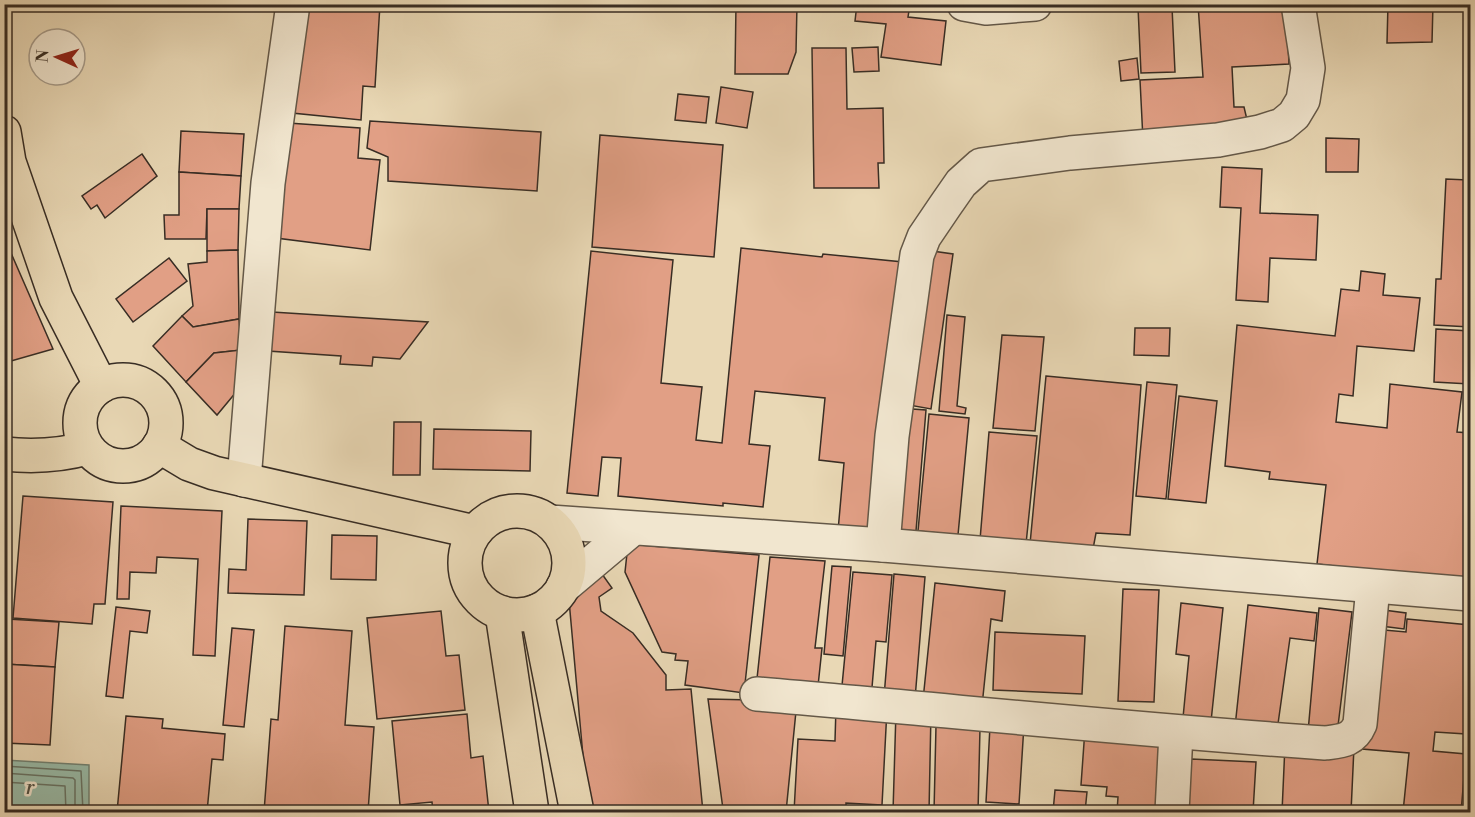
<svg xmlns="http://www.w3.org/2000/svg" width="1475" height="817" viewBox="0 0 1475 817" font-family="'Libre Bodoni',serif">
  <rect width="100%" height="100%" fill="#e9d8b5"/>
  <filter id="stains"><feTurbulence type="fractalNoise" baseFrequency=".00333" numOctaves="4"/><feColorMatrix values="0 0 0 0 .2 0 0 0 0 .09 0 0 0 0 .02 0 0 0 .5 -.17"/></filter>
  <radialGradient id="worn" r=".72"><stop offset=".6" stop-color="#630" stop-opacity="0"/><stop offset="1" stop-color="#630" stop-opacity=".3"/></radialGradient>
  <polygon fill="#99bba8" stroke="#728273" stroke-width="1.5" points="4,760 89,765 89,812 5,812"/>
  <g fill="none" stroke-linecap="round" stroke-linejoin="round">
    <g stroke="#687466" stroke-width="1.5">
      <polyline points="4,766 81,771 83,812"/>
      <polyline points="4,773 73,778 75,780 75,812"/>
      <polyline points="4,782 65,786 66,812"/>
    </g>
  </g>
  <g fill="#e19f85" stroke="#382d24" stroke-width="1.5">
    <polygon points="300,4 380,4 375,87 363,86 361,120 292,113"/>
    <polygon points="736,4 797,4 796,52 788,74 735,74"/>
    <polygon points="857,4 910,4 908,17 946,21 941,65 881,57 886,24 855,21"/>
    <polygon points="1198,4 1286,4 1289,64 1232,67 1234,107 1244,107 1248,124 1143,140 1140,80 1203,77"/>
    <polygon points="1388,4 1433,4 1432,42 1387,43"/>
    <polygon points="1138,7 1172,7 1175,72 1141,73"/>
    <polygon points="878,47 879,71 854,72 852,48"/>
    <polygon points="812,48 846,48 847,109 883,108 884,163 878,163 879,188 814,188"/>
    <polygon points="1137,58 1139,79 1121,81 1119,61"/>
    <polygon points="721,87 753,92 747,128 716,123"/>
    <polygon points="678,94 709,97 706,123 675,120"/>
    <polygon points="370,121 541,132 537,191 388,181 388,157 367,148"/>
    <polygon points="288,123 360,128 358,158 380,160 370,250 276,238"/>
    <polygon points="181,131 244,134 241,176 179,172"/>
    <polygon points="600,135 723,145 714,257 592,247"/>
    <polygon points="1470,135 1470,327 1434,325 1436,279 1441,279 1446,179 1468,180"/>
    <polygon points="1326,138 1359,139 1358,172 1326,172"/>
    <polygon points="142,154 157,176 105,218 97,205 91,209 82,196"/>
    <polygon points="1222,167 1262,169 1260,213 1318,215 1316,260 1270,258 1268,302 1236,300 1241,208 1220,207"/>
    <polygon points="179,172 241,176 239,209 207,209 206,239 165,239 164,215 179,215"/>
    <polygon points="207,209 239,209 238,250 207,251"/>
    <polygon points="4,237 53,349 4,363"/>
    <polygon points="741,248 822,257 823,254 903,262 877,535 838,531 844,463 819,460 825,398 755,391 749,444 770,446 763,507 723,503 723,506 618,496 621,458 602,457 598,496 567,493 591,251 673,260 661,383 702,387 696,440 722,443"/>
    <polygon points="238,250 239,319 193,327 182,316 193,306 188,264 207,262 207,251"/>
    <polygon points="925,250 953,254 931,409 903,404"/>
    <polygon points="169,258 187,281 133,322 116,299"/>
    <polygon points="1361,271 1385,274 1383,295 1420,298 1414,351 1357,346 1353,396 1339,394 1336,422 1387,428 1390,384 1462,392 1457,432 1470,433 1470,581 1317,564 1326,485 1269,479 1270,472 1225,466 1237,325 1335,336 1341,289 1359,291"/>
    <polygon points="272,312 428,322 400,359 373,357 372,366 340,364 341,356 268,351"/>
    <polygon points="947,315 965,317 957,406 966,408 965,414 939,411"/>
    <polygon points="182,316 193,327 239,319 241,350 214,353 186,382 153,346"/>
    <polygon points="1135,328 1170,328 1169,356 1134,355"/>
    <polygon points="1436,329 1470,331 1470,384 1434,382"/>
    <polygon points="1002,335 1044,337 1035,431 993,428"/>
    <polygon points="241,350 242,385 217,415 186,382 214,353"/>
    <polygon points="1046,376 1141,385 1130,535 1096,533 1093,549 1030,544"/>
    <polygon points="1147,382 1177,385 1166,499 1136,496"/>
    <polygon points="1179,396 1217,401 1206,503 1168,499"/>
    <polygon points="898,408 926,410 916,531 888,529"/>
    <polygon points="929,414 969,418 958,535 918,531"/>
    <polygon points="394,422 421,422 420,475 393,475"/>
    <polygon points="434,429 531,431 530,471 433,469"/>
    <polygon points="989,432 1037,436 1026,544 980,540"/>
    <polygon points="23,496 113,502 105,604 94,604 92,624 13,618"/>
    <polygon points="121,506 222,511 215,656 193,655 198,559 157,557 156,573 130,572 129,599 117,599"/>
    <polygon points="248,519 307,521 304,595 228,593 229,569 246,570"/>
    <polygon points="332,535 377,536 376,580 331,579"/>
    <polygon points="628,544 759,555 744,693 685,685 688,661 675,660 676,654 662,652 625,572"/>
    <polygon points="770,557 825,561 815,648 822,648 818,686 756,688"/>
    <polygon points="832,566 851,567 843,656 824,654"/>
    <polygon points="597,567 612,588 599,597 601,611 633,633 666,675 666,690 691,689 703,812 588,812 568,589"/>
    <polygon points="853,572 892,575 886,642 876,641 871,699 841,696"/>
    <polygon points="894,574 925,577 915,699 884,697"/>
    <polygon points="935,583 1005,591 1002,621 991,619 982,706 923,700"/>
    <polygon points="1123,589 1159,590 1154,702 1118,701"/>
    <polygon points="1181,603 1223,608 1210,731 1182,728 1189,656 1176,654"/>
    <polygon points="1248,605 1317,613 1314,641 1290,638 1277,731 1235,727"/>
    <polygon points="116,607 150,611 147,633 130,631 123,698 106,696"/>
    <polygon points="1319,608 1352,612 1337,734 1308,732"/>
    <polygon points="1376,609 1406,613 1404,629 1373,625"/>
    <polygon points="441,611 446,656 459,655 465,710 377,719 367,618"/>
    <polygon points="7,619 59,622 55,667 4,664"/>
    <polygon points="1407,619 1470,625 1470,748 1464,747 1466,734 1435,732 1433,751 1466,754 1461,812 1403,812 1409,753 1362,749 1373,629 1406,632"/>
    <polygon points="285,626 352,631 345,725 374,727 368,812 264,812 271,719 278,720"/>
    <polygon points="232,628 254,630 244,727 223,725"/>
    <polygon points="995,632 1085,636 1082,694 993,690"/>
    <polygon points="4,664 55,667 50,745 4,743"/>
    <polygon points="708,699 797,701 786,812 723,809"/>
    <polygon points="836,707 887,709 882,805 846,803 846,812 794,812 798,739 835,741"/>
    <polygon points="896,711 931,712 929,812 893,812"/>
    <polygon points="467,714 471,758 483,756 489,812 433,812 432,802 400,805 392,721"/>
    <polygon points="126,716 163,719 162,728 225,734 223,760 212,759 207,812 117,812"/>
    <polygon points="1024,725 1019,804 986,802 990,726"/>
    <polygon points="936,726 980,728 978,812 934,812"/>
    <polygon points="1085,729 1171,737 1166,812 1117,812 1118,797 1106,796 1107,787 1081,785"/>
    <polygon points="1285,745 1354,747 1351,812 1282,812"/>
    <polygon points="1191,759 1256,762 1253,812 1188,812"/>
    <polygon points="1055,790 1087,792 1085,812 1053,812"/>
  </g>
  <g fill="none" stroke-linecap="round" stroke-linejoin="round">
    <g stroke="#645848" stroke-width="36">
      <g id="minor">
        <polyline points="964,4 986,8 1035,4"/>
        <polyline points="244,480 268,183 293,4"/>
        <polyline points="550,522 883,545 1470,594"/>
        <polyline points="883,545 892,436 917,255 924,237 945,206 961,183 981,165 1070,153 1218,140 1260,132 1282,125 1294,115 1303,100 1308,68 1298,4"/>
        <polyline points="563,587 632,529"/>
        <path d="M757,694C946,710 1135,730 1325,743C1341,741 1353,741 1360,724L1373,587"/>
        <polyline points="1172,812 1176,733"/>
      </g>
    </g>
    <g stroke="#382d24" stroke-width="36">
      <g id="major">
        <polyline points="4,132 9,162 56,298 101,386"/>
        <circle cx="123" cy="423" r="43"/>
        <polyline points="159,446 189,464 214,473 475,532"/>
        <path d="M4,454C34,457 59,456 87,448"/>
        <circle cx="517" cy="563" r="52"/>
        <polyline points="537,611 577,812"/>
        <polyline points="502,613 532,812"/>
      </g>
    </g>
    <use href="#minor" stroke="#f1e6cf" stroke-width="33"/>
    <use href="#major" stroke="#e9d8b5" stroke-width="33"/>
  </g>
  <g text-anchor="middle" stroke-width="5" stroke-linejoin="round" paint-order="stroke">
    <g font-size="21" font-style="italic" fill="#505045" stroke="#f1e6cf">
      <text x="30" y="794">r</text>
    </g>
  </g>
  <rect width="1475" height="817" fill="none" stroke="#e9d8b5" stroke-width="24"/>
  <rect x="6" y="6" width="1463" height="805" fill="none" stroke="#382d24" stroke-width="3"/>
  <rect x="12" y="12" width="1451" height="793" fill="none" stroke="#382d24" stroke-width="1.5"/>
  <g transform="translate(57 57) rotate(274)"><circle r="28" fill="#f1e6cf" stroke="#a79c8b" stroke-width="1.5"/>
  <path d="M0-4.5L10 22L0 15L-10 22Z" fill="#8f2418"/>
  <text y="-9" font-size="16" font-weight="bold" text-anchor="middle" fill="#382d24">N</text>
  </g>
  <rect width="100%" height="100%" filter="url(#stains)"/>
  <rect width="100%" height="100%" fill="url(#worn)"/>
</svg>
